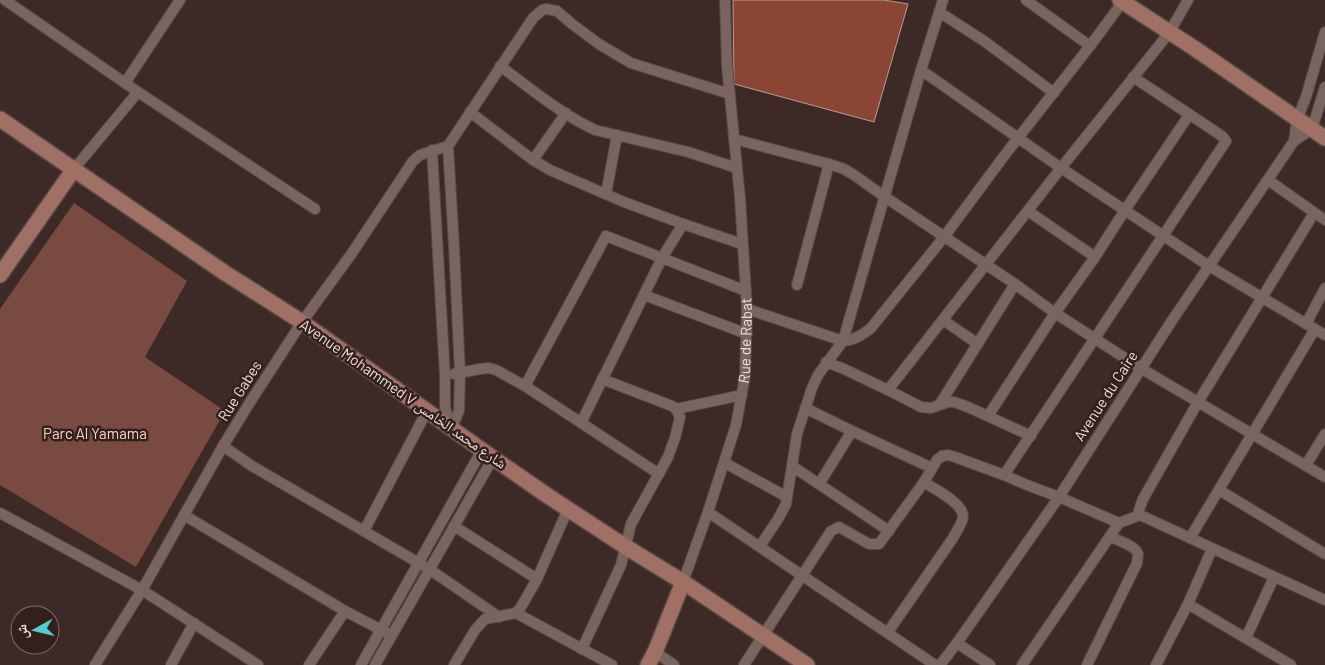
<svg xmlns="http://www.w3.org/2000/svg" width="1325" height="665" viewBox="0 0 1325 665" font-family="Barlow,'Noto Naskh Arabic',sans-serif">
  <rect width="100%" height="100%" fill="#3d2a26"/>
  <polygon fill="#794b40" points="74,203 187,281 145,357 225,411 136,567 0,485 0,309"/>
  <polygon fill="#8b4535" stroke="#b59d97" points="733,0 884,0 908,4 874,122 734,84"/>
  <g fill="none" stroke-linecap="round" stroke-linejoin="round">
    <g stroke="#584844" stroke-width="12">
      <g id="street">
        <polyline points="5,0 138,92 315,209"/>
        <polyline points="1026,0 1090,46"/>
        <polyline points="939,12 984,41 1054,93"/>
        <path d="M500,66C530,88 561,114 595,130L688,152L737,168"/>
        <polyline points="921,70 1061,168 1209,266 1325,335"/>
        <polyline points="125,83 180,0"/>
        <polyline points="470,112 533,160 550,170 624,202 683,224 742,244"/>
        <polyline points="734,139 829,164 844,169 854,175 885,197 1015,284 1055,313 1142,369 1325,477"/>
        <polyline points="1294,141 1297,120 1306,97 1325,32"/>
        <polyline points="448,146 454,246 460,373 459,411 451,429"/>
        <polyline points="432,150 445,376 445,407 451,428"/>
        <polyline points="533,160 566,113"/>
        <polyline points="74,169 138,92"/>
        <polyline points="1268,180 1325,220"/>
        <polyline points="606,194 617,135"/>
        <polyline points="1028,211 1095,257"/>
        <polyline points="797,285 829,164"/>
        <polyline points="644,295 747,334"/>
        <polyline points="747,309 843,341 921,70 943,0"/>
        <polyline points="943,320 978,344"/>
        <polyline points="1306,324 1325,288"/>
        <polyline points="826,362 844,369 888,390 921,407 931,408 948,402 954,402 968,407 1031,436"/>
        <polyline points="454,374 480,369 489,368 496,370 525,386 659,474"/>
        <polyline points="525,386 606,236 746,291"/>
        <polyline points="888,390 1061,168 1169,33 1188,0"/>
        <polyline points="940,404 1015,284"/>
        <polyline points="805,408 852,431 932,468"/>
        <polyline points="676,409 742,395"/>
        <polyline points="988,416 1055,313 1095,257 1125,210 1189,115"/>
        <polyline points="581,423 662,258 683,224"/>
        <polyline points="223,446 252,466 429,569 499,617"/>
        <polyline points="725,463 787,497"/>
        <polyline points="1306,465 1325,434"/>
        <polyline points="792,466 889,531"/>
        <polyline points="1004,475 1226,141 1223,137 1213,130 1133,77"/>
        <polyline points="819,484 852,431"/>
        <polyline points="1219,490 1325,554"/>
        <polyline points="708,512 935,665"/>
        <polyline points="0,513 142,590 258,665"/>
        <polyline points="184,515 345,611 391,635"/>
        <polyline points="1140,515 1325,600"/>
        <polyline points="454,526 537,579"/>
        <polyline points="364,531 427,411"/>
        <polyline points="1190,538 1315,329"/>
        <path d="M760,546L778,519L786,504L797,434L812,388L818,375L843,341C855,340 862,335 871,328L944,237L1004,156L1090,46L1124,0"/>
        <path id="s1" d="M683,582L708,512L736,425L745,376L747,309L740,198L727,66L725,0"/>
        <polyline points="1188,604 1291,665"/>
        <polyline points="516,613 612,665"/>
        <path d="M888,632L953,538C956,532 963,523 963,516C962,502 934,489 924,482"/>
        <polyline points="1246,638 1274,577"/>
        <polyline points="957,643 990,665"/>
        <polyline points="582,649 621,565 631,524 668,457 675,438 680,417 676,409 672,406 602,379"/>
        <polyline points="655,652 674,665"/>
        <polyline points="95,665 142,590 223,446 252,399 302,322 352,253 413,161 420,155 448,146 533,18 542,10 546,9 557,11 572,24 599,44 631,63 730,94"/>
        <polyline points="171,665 194,623"/>
        <polyline points="309,665 345,611"/>
        <polyline points="361,665 482,450"/>
        <polyline points="375,665 493,458"/>
        <polyline points="454,665 475,630 485,619 516,613 521,607 537,579 568,509"/>
        <polyline points="744,665 831,531 839,527 869,544 879,544 924,482 937,460 942,456 948,455 955,457 1004,475 1027,485 1059,497 1119,523"/>
        <polyline points="940,665 957,643 1059,497 1171,322 1294,141 1312,129 1325,87"/>
        <polyline points="1022,665 1119,523 1140,515 1139,510 1143,499 1198,402 1314,213"/>
        <path d="M1087,665L1137,563C1137,560 1138,557 1138,554C1136,546 1117,540 1110,537"/>
        <polyline points="1156,665 1188,604 1212,549"/>
      </g>
    </g>
    <g stroke="#584844" stroke-width="18">
      <g id="secondary">
        <polyline points="1120,0 1194,48 1325,138"/>
        <polyline points="0,119 225,273 302,322 493,458 548,496 626,547 683,582 807,665"/>
        <polyline points="0,275 74,169"/>
        <polyline points="648,665 655,652 683,582"/>
      </g>
    </g>
    <use href="#street" stroke="#7a645f" stroke-width="10"/>
    <use href="#secondary" stroke="#a07064" stroke-width="15"/>
  </g>
  <g text-anchor="middle" stroke-width="5" stroke-linejoin="round" paint-order="stroke">
    <g font-size="15" fill="#ede0dc" stroke="#33201c">
      <text dy="5" stroke="none"><textPath href="#s1" startOffset="251">Rue de Rabat</textPath></text>
      <text transform="translate(240 391) rotate(-58)" y="5">Rue Gabes</text>
      <text transform="translate(403 394) rotate(35)" y="5">Avenue Mohammed V شارع محمد الخامس</text>
      <text transform="translate(1106 396) rotate(-57)" y="5">Avenue du Caire</text>
    </g>
    <g font-size="15" fill="#fdd1c6" stroke="#33201c">
      <text x="95" y="439">Parc Al Yamama</text>
    </g>
  </g>
  <g transform="translate(35 630) rotate(262)"><circle r="24" fill="#33201c" stroke="#7d6d69"/>
  <path d="M0-4L9 19L0 12L-9 19Z" fill="#51ccd1"/>
  <text y="-8" font-size="14" font-weight="bold" text-anchor="middle" fill="#ede0dc">ش</text>
  </g>
</svg>
